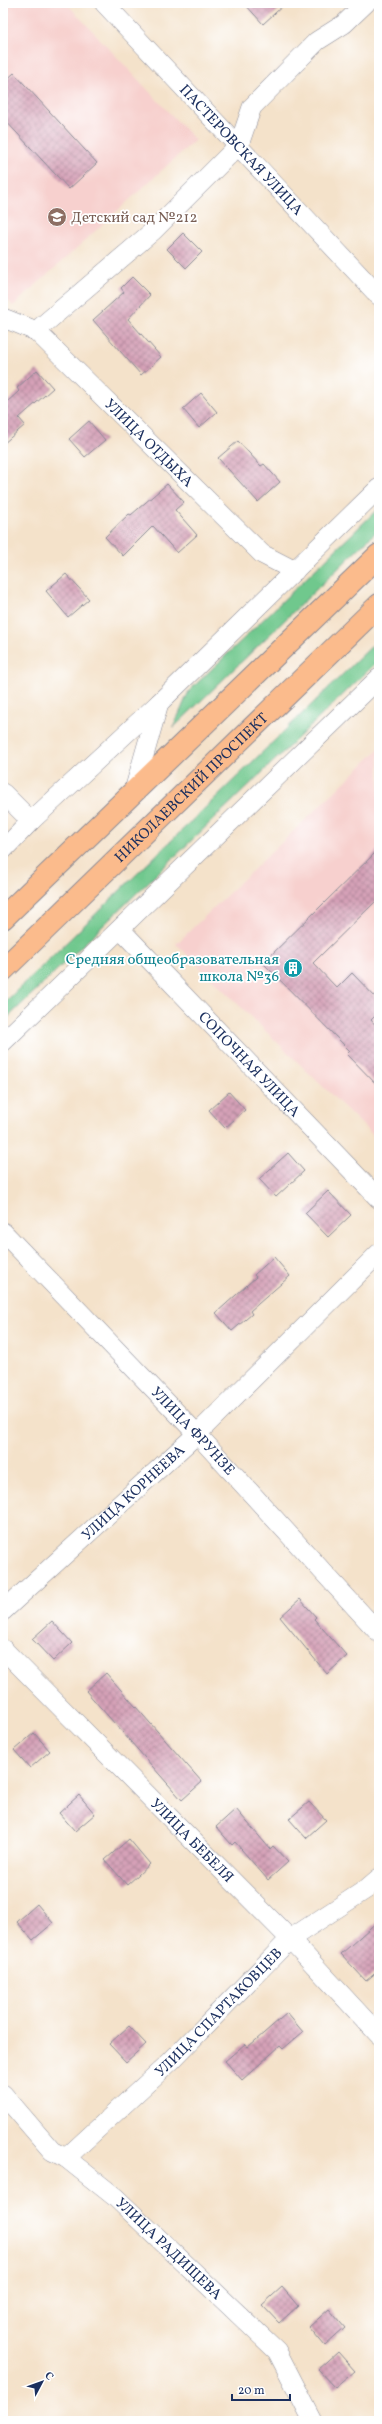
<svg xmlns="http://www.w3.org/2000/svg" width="382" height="2424" viewBox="0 0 382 2424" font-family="Vollkorn,serif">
  <defs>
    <pattern id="building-cross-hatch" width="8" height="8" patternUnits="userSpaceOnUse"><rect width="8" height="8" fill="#d5a1b7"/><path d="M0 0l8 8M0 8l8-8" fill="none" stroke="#ac8498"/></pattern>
  </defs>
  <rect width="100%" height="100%" fill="#fff"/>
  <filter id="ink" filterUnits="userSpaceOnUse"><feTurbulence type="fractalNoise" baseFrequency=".025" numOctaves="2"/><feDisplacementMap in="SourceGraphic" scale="8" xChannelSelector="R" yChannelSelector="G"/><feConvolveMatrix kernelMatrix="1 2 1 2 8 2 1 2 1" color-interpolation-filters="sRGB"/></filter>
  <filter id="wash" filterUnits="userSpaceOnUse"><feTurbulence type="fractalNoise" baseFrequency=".012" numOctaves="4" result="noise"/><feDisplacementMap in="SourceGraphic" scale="16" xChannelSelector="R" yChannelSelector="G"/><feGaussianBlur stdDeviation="0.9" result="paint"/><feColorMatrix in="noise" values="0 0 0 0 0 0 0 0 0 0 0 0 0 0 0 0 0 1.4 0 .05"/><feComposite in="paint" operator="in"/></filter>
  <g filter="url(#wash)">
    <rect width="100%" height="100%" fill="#f4e2ca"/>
    <g fill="#f7d0ce">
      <polygon points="3,3 66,3 195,140 13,306 3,295"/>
      <polygon points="379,749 379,1141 176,944"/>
    </g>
    <g fill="#70c88d" stroke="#467c76">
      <polygon points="379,508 379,529 173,728 189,691"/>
      <polygon points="379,639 379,660 3,1022 3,1004"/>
    </g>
    <g id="blocks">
      <g fill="url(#building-cross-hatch)">
        <polygon points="244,3 286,3 263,24"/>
        <polygon points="14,73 97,163 69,189 3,118 3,83"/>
        <polygon points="183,233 202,252 186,268 167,249"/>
        <polygon points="132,277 150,295 128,319 161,357 141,375 93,320 124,292 121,288"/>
        <polygon points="37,370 53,388 19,418 25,425 3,444 3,400 6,403 19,391 17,388"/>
        <polygon points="201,393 217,412 199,428 183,409"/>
        <polygon points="89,421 105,440 85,457 69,439"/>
        <polygon points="238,441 261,466 264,464 280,482 258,502 218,458"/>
        <polygon points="167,484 184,502 175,510 197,535 177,553 153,526 123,556 105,537 129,514 131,515"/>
        <polygon points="66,574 89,599 68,617 46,591"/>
        <polygon points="379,849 379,898 313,963 337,988 352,973 379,1001 379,1012 371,1020 379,1029 379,1087 347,1054 350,1051 263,963"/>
        <polygon points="229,1092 245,1110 225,1128 209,1110"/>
        <polygon points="288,1153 304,1171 276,1197 259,1179"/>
        <polygon points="328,1191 351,1215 328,1237 305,1213"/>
        <polygon points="274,1257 290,1276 250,1311 252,1314 232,1331 216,1313 256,1277 254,1275"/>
        <polygon points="300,1599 316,1617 314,1619 347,1656 327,1674 280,1617"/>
        <polygon points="52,1621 72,1643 53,1661 32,1639"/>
        <polygon points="106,1673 202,1782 182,1800 86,1691"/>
        <polygon points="34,1733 50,1751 30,1768 14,1750"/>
        <polygon points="79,1795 95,1814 75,1831 59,1813"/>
        <polygon points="309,1802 326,1820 306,1838 289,1819"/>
        <polygon points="236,1809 270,1849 273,1846 288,1862 268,1880 235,1842 232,1845 216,1827"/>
        <polygon points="129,1839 150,1864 127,1885 105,1860"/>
        <polygon points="37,1904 53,1923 33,1940 17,1922"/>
        <polygon points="379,1920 379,1970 366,1981 341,1954"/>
        <polygon points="287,2013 303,2032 283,2049 280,2046 242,2080 225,2061 245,2044 248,2047"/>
        <polygon points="129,2026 146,2044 126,2062 109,2044"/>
        <polygon points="282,2287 298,2306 279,2323 262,2305"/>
        <polygon points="329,2309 345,2328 325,2346 309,2327"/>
        <polygon points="338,2352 355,2371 335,2388 318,2370"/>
      </g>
    </g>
  </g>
  <g filter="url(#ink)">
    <use href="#blocks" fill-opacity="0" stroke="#888894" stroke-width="1"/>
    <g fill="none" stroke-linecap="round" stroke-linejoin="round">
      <g stroke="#888894" stroke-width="20">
        <g id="minor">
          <path id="s1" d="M104,3L379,296"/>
          <polyline points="3,322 6,319 36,331 153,231 239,145 252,107 317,41 344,24 366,3"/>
          <path id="s2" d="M24,326L36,331L262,554L295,571"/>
          <polyline points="3,793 31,821"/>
          <polyline points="133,794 159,703"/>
          <polyline points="3,850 31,821 159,703 379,488"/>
          <path id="s3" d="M120,929L379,1199"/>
          <polyline points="3,1042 379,678"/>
          <path id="s4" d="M3,1232L197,1434L379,1633"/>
          <path id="s5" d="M3,1611L197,1434L379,1253"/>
          <path id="s6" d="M3,1649L290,1939L379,2035"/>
          <path id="s7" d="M3,2094L52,2151L66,2158L115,2197L277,2351L313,2421"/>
          <path id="s8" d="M66,2158L171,2061L290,1939L365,1890L379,1878"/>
        </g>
      </g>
      <g stroke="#888894" stroke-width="24">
        <g id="major">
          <polyline points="3,918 379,555"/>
          <path id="s9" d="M3,970L379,605"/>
        </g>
      </g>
      <use href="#minor" stroke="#fff" stroke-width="19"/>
      <use href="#major" stroke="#fbbb8c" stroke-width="22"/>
    </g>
  </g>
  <defs>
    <g id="school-disc" transform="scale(1)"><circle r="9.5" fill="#8d6e63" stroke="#fff"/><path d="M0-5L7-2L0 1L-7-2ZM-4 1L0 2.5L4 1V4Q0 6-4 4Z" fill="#fff"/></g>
    <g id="building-disc" transform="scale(1)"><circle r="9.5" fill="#0f9aa8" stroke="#fff"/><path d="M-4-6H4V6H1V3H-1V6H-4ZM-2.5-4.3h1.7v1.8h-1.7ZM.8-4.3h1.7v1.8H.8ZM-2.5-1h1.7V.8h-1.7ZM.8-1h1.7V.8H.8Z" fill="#fff"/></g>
  </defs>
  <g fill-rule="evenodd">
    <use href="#school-disc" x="57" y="217"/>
    <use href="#building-disc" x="293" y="968"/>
  </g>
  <g text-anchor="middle" stroke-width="3.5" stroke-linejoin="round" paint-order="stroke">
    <g font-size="15" fill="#1b2f5e" stroke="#fff">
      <text dy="5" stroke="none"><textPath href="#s1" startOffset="201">ПАСТЕРОВСКАЯ УЛИЦА</textPath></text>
      <text dy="5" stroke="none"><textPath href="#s2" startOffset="172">УЛИЦА ОТДЫХА</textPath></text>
      <text dy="5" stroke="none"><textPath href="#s9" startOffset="262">НИКОЛАЕВСКИЙ ПРОСПЕКТ</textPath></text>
      <text dy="5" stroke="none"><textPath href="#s3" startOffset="187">СОПОЧНАЯ УЛИЦА</textPath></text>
      <text dy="5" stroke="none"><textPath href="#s4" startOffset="275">УЛИЦА ФРУНЗЕ</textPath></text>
      <text dy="5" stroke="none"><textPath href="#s5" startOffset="176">УЛИЦА КОРНЕЕВА</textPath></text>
      <text dy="5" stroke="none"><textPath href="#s6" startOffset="269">УЛИЦА БЕБЕЛЯ</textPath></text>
      <text dy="5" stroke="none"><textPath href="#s8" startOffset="211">УЛИЦА СПАРТАКОВЦЕВ</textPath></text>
      <text dy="5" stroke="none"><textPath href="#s7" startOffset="228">УЛИЦА РАДИЩЕВА</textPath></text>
    </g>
    <g font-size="15" fill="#785e54" stroke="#fff" text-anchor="start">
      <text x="71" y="222">Детский сад №212</text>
    </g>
    <g font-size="15" fill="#0d838f" stroke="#fff" text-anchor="end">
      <text x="279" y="964">Средняя общеобразовательная<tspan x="279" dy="17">школа №36</tspan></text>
    </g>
  </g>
  <rect width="382" height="2424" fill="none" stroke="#fff" stroke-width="16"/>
  <g transform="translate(42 2382) rotate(49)" stroke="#ffffff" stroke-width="3" paint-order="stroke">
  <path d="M0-3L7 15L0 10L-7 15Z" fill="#1b2f5e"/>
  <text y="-6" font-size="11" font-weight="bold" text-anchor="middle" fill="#1b2f5e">С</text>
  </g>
  <path d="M232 2394v6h58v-6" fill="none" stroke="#1b2f5e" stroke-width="2"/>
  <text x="238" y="2394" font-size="12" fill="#1b2f5e" stroke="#ffffff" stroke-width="3" paint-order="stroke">20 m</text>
</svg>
